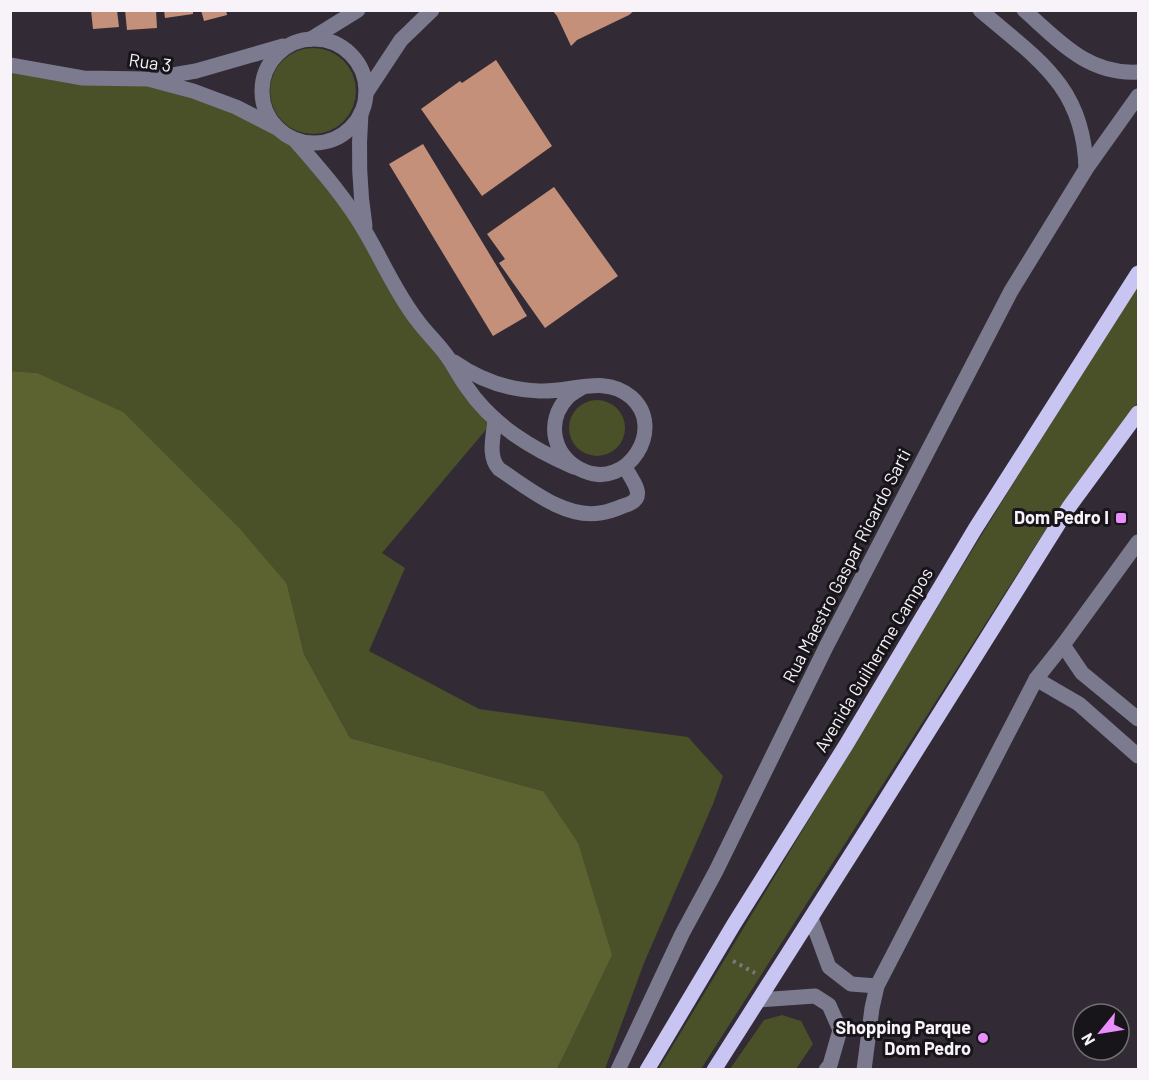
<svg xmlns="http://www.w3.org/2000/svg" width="1149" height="1080" viewBox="0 0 1149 1080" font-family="Barlow,sans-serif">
  <rect width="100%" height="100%" fill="#322b35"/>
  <g fill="#4a5027">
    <circle cx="313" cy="91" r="43"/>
    <polygon points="10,65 137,79 277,128 320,169 388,278 495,419 382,553 405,568 369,651 479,709 688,737 723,776 713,804 644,963 605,1069 557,1069 579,1021 543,791 350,738 304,654 287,584 37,373 11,371"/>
    <path d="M1138,285V402L1062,504L701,1069L658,1070C817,807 973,543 1138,285Z"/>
    <circle cx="597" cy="428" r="28"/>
    <polygon points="782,1015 801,1021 813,1044 796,1069 730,1069 764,1020"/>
  </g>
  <polygon fill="#5c6330" points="11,371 37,373 123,412 240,529 287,584 304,654 350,738 543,791 578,843 612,955 557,1069 11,1069"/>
  <g fill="#c59079">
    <polygon points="91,10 117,10 119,27 93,29"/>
    <polygon points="125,10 156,10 157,28 127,30"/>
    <polygon points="164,10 193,10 193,14 165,18"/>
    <polygon points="201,10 226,10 227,15 204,21"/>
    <polygon points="552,10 635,10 629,15 577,40 571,46 557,16"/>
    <polygon points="496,60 552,146 482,196 421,109 460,81 462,83"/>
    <polygon points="423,144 527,316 493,336 389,164"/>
    <polygon points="554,187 618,276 545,328 499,263 505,259 487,234"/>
  </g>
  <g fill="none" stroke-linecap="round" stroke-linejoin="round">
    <polyline stroke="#7c767e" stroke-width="4" stroke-dasharray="3 4.5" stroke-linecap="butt" points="733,961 755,973"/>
    <g stroke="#7b7a8f" stroke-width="15">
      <path d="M980,10C1037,59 1084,86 1086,169"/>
      <path d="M1024,10C1059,41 1088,75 1138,72"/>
      <polyline points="311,39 358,10"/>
      <circle cx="314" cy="91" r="52"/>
      <polyline points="10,65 83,78 148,79 193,91 236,107 277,128"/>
      <polyline points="155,78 196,71 283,46"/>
      <polyline points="366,93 401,40 432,10"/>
      <path d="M361,113C358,152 359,188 365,226"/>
      <path d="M294,139C319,168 347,199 366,233C383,262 396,293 417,320C427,334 440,345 449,359C455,368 460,378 466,386C492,425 532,449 574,467"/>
      <path d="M454,362C480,380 508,390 539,391C571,393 604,374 631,397C667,428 627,490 584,471C554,459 544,422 568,397C572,393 578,390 583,387"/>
      <path d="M495,419C494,435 487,456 499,469C527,487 564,519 600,513C608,512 616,509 623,506C649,499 634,484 625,467"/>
      <polyline points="1063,645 1082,673 1138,719"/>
      <polyline points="1036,679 1079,704 1138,756"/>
      <polyline points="811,918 829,967 851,984 877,986"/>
      <polyline points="759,1000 815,996 829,1005 840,1030 830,1065 826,1070"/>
      <polyline points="618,1070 682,934 716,871 827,645 1011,291 1086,169 1138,96"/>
      <polyline points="864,1070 872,1008 877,986 1036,679 1063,645 1138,542"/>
    </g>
    <g stroke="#c9c5f2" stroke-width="15">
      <polyline points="647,1070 734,924 846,745 975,529 1138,273"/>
      <polyline points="714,1070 871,823 1069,507 1138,413"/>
    </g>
  </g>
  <g fill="#ea8dfd" stroke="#18151a" stroke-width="2">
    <rect x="1115" y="512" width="12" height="12" rx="3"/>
    <circle cx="983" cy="1038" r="6"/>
  </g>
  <g text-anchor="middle" stroke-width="6" stroke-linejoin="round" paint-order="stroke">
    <g font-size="18" fill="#f7f3f9" stroke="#18151a">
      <text transform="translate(150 63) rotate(8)" y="6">Rua 3</text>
      <text transform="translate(847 566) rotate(-63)" y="6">Rua Maestro Gaspar Ricardo Sarti</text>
      <text transform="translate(874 660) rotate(-59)" y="6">Avenida Guilherme Campos</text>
    </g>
    <g font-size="18" font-weight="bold" fill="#f7f3f9" stroke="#18151a" text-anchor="end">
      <text x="1109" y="524">Dom Pedro I</text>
      <text x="971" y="1034">Shopping Parque<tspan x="971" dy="21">Dom Pedro</tspan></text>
    </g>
  </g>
  <rect width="1149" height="1080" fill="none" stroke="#f7f3f9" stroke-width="24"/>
  <g transform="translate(1101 1032) rotate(240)"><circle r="28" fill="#18151a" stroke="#716e73" stroke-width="1.5"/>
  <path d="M0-4.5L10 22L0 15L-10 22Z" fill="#ea8dfd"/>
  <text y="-9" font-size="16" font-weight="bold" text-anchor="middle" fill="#f7f3f9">N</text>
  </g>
</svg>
